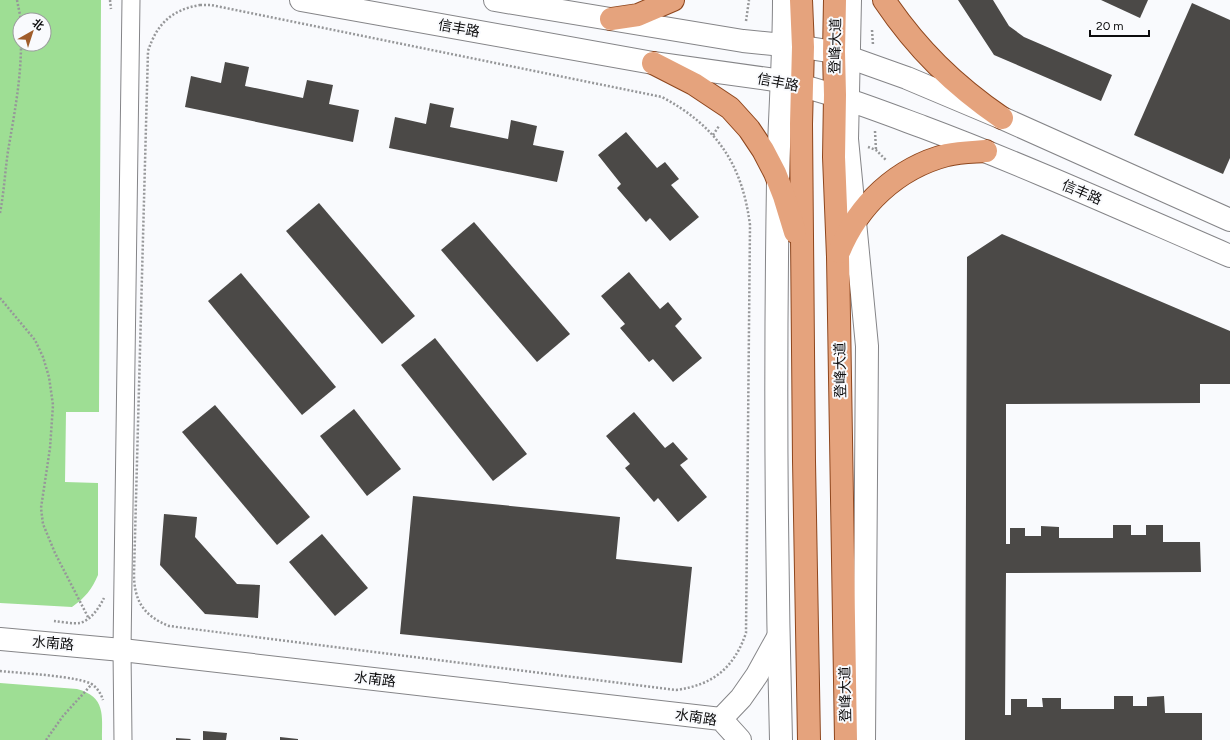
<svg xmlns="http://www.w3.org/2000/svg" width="1230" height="740" viewBox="0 0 1230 740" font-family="Figtree,'Noto Sans SC',sans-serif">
  <rect width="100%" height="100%" fill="#f9fafd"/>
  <g fill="#9ede94" fill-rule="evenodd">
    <path d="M0,0H101L99,412H66L65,482L98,483V575C92,589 85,598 72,607L0,603ZM20,20H44V44H20Z"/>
    <path d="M0,683L77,689C106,697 102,715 102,740H0Z"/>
  </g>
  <g fill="#4b4947">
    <polygon points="958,0 993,0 1009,26 1024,37 1112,75 1101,101 994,55"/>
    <polygon points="1101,0 1148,0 1140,18"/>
    <polygon points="1192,3 1230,20 1230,158 1223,174 1134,135"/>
    <polygon points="225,62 249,67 245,86 303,98 307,80 333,85 329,104 359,110 353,142 185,107 191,76 221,83"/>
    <polygon points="430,103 454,108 450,127 508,139 511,120 537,126 533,145 564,151 557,182 389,148 395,117 426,124"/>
    <polygon points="626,132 657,168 665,162 679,179 671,185 699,217 670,241 650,218 646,222 617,188 621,184 598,155"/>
    <polygon points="319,203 415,316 382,344 286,231"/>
    <polygon points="474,222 570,334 537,362 441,250"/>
    <polygon points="1002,234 1230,331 1230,384 1200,384 1200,403 1006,404 1006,544 1010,544 1010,528 1025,528 1025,536 1041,536 1041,526 1059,527 1059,538 1113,538 1113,525 1131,525 1131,535 1146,535 1146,525 1163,525 1163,542 1200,542 1201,572 1006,573 1005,715 1011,715 1011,699 1027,699 1027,707 1043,707 1042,698 1061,698 1061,709 1114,709 1114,696 1133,696 1133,706 1147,706 1147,697 1164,696 1165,713 1202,713 1202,740 965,740 967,257"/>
    <polygon points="629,272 660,309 668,302 682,319 675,326 702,358 673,382 653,359 649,362 620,328 625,324 601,296"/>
    <polygon points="241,273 336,387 302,415 208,301"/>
    <polygon points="435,338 527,454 493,481 401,365"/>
    <polygon points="215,405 310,517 277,545 182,432"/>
    <polygon points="354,409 401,469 367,496 320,436"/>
    <polygon points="634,412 665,448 673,442 688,459 680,465 707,497 678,522 658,498 654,502 625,468 630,464 606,436"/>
    <polygon points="413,496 620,517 616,559 692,567 682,663 400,634"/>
    <polygon points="164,514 197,517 195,537 237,584 260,585 258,618 205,614 160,565"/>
    <polygon points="322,534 368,588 335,616 289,562"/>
    <polygon points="203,731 227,733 226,740 203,740"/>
    <polygon points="280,737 298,739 298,740 280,740"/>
    <polygon points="176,738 191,739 190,740 176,740"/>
  </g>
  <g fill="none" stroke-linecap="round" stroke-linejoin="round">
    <g stroke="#858588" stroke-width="19">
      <polyline id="street" points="123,740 122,650 131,0"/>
    </g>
    <g stroke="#858588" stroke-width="24">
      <g id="secondary">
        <path d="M301,0L653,63L782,81C831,92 877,110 923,127C1027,166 1128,212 1230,256"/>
        <polyline points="495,0 743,41 803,47 834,52 907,78 1002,118 1230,220"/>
        <polyline points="850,0 847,139 867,346 864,740"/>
        <polyline points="0,639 122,650 721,719 740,740"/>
        <polyline points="721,719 741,698 757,675 778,637"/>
        <path d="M781,740C776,554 775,368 778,182C779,121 784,61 784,0"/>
      </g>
    </g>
    <g stroke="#8e461d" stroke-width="24">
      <g id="primary">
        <polyline points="801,0 803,47 801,124 804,461 809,740"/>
        <polyline points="835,0 834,52 835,95 834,157 838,257 846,740"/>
        <path d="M884,0C917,49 954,85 1002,118"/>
        <polyline points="611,19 638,15 673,0"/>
        <polyline points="653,63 694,84 730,108 749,129 763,150 775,173 784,196 795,232"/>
        <path d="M839,252C858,205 897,168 947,155C960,152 973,152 986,151"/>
      </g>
    </g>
    <g stroke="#969799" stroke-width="2.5" stroke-dasharray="2 2" stroke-linecap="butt">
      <polyline points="17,0 21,20"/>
      <polyline points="110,0 111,9"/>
      <path d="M200,5H211L662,97C716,126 742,163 750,225L746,633C734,668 713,685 676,690L169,626C144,616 134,601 134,574L148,51C157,24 171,10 200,5Z"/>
      <polyline points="746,21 749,0"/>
      <polyline points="872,30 873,45"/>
      <polyline points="875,131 876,150"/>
      <polyline points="713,135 719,126"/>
      <polyline points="868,147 876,150 886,160"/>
      <path d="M0,213C4,192 5,172 8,151C14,116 21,80 21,44"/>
      <polyline points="0,298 35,340 43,357 49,377 53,405 50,448 41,508 43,524 55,553 89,619"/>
      <path d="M54,621C62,622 73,624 80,623C91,620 99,608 104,598"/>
      <path d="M0,671C18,673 81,676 93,685C98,689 101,694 103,700"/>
      <polyline points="46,740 63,716 92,684"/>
    </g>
    <use href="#street" stroke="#fff" stroke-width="17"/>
    <use href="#secondary" stroke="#fff" stroke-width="22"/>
    <use href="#primary" stroke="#e5a37d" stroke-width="22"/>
  </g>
  <g text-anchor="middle" stroke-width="4" stroke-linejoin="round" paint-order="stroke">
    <g font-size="14" fill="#0c0c0d" stroke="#f9fafd">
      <text transform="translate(459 28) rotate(10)" y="5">信丰路</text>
      <text transform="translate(835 46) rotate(-89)" y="5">登峰大道</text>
      <text transform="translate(778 82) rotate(11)" y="5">信丰路</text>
      <text transform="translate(1082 192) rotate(23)" y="5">信丰路</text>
      <text transform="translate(840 370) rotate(-91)" y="5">登峰大道</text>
      <text transform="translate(53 643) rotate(5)" y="5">水南路</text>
      <text transform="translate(375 679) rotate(7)" y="5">水南路</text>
      <text transform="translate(845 694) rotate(-91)" y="5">登峰大道</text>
      <text transform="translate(696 717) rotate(9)" y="5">水南路</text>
    </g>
  </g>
  <g transform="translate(32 32) rotate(39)"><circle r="19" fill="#f9fafd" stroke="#9a9b9d"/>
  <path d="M0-3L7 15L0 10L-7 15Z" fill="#a05d2b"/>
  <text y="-6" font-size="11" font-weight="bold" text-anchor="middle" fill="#0c0c0d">北</text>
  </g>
  <path d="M1090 30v6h59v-6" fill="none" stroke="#0c0c0d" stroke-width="2"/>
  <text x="1096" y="30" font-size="12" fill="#0c0c0d" stroke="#f9fafd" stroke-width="3" paint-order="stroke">20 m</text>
</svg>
